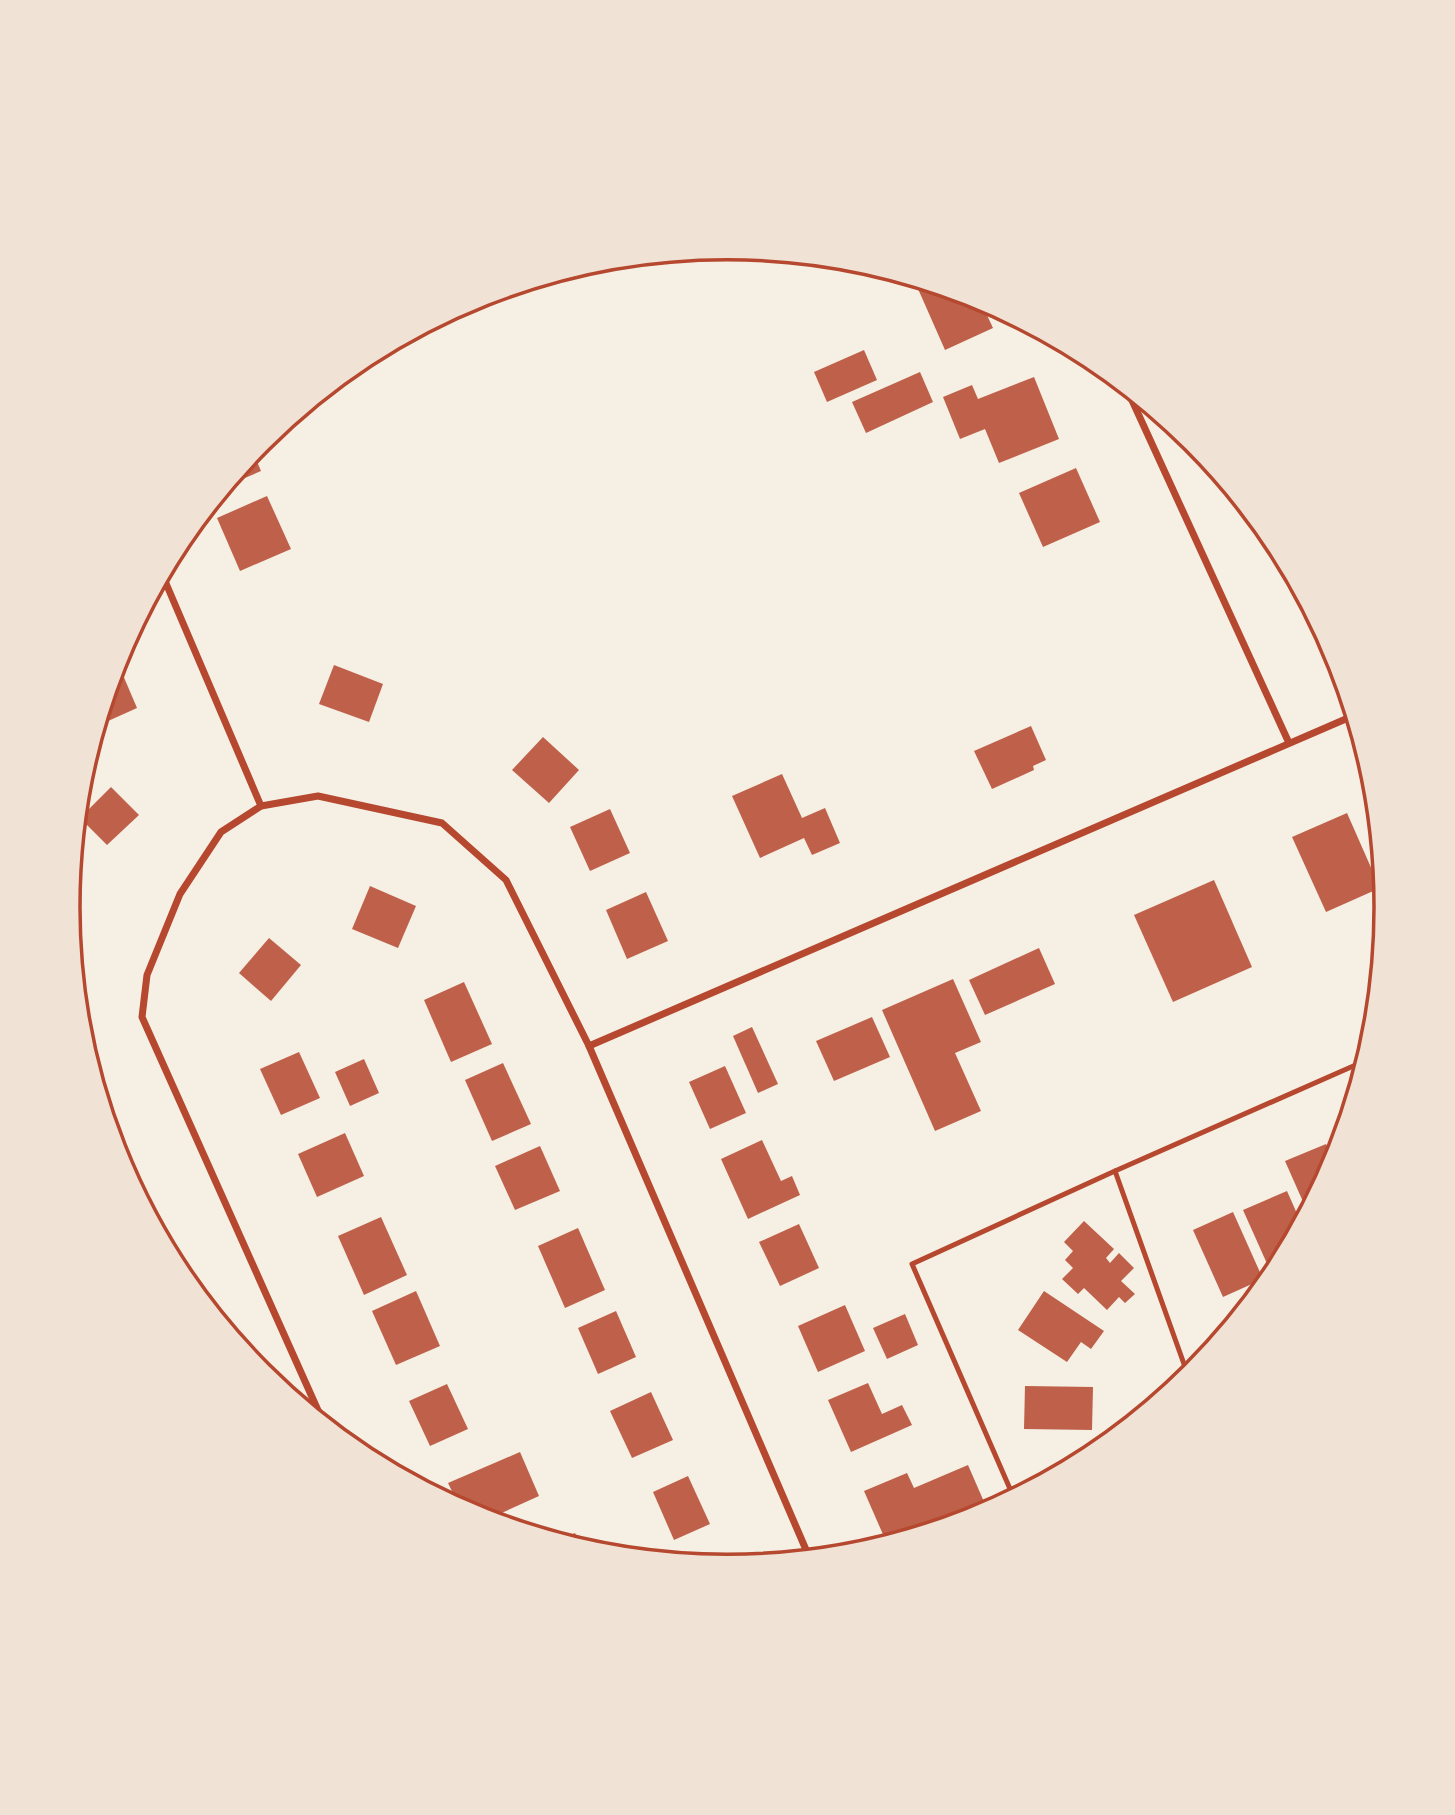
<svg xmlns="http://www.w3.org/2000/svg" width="1455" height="1815" viewBox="0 0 1455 1815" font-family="Montserrat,sans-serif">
  <rect width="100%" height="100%" fill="#f6efe4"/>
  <g fill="#bf614a">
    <polygon points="920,280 980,299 997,308 986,313 993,328 945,350 915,282"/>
    <polygon points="864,350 877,380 827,402 814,372"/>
    <polygon points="920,372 933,402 866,433 852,402"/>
    <polygon points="1034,377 1059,439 999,463 985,429 960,439 943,397 972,385 978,399"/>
    <polygon points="253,452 261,471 224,487"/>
    <polygon points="1076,468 1100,522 1043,547 1019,493"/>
    <polygon points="267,496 291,549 240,571 217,518"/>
    <polygon points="1289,567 1315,615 1306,619 1284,569"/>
    <polygon points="117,661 137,708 97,726"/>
    <polygon points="334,665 383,684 369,722 319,704"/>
    <polygon points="1031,726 1046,760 1033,766 1034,770 992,789 974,751"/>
    <polygon points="543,737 579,770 549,803 512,770"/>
    <polygon points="782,774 802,818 825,808 840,843 812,855 804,838 760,858 732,796"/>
    <polygon points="111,787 139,815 107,845 80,818"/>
    <polygon points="610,809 630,853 590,871 570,827"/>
    <polygon points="1347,813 1380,888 1326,912 1292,837"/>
    <polygon points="1214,880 1252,967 1173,1002 1134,915"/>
    <polygon points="370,886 416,906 398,948 352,929"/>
    <polygon points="646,892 668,941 627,959 606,910"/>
    <polygon points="269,938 301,965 271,1001 239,973"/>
    <polygon points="1039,948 1055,984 985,1015 969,980"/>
    <polygon points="953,979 981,1042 955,1053 981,1111 935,1131 882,1010"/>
    <polygon points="464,982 492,1044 451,1062 424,1000"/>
    <polygon points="872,1017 890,1057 834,1081 816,1041"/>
    <polygon points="752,1027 778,1084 758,1093 733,1036"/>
    <polygon points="299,1052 320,1098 281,1115 260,1069"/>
    <polygon points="364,1059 379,1093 350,1106 335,1072"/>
    <polygon points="503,1063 531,1124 492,1141 465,1080"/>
    <polygon points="725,1066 746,1113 710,1129 689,1082"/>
    <polygon points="345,1133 364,1176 317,1197 298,1154"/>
    <polygon points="762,1140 781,1181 792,1176 800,1195 748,1219 721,1159"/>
    <polygon points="1326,1144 1335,1164 1308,1213 1285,1161"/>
    <polygon points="540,1146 560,1191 515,1210 495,1166"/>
    <polygon points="129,1161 159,1229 156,1230 121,1165"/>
    <polygon points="1287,1191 1302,1225 1273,1277 1243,1210"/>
    <polygon points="1233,1212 1263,1279 1223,1297 1193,1230"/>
    <polygon points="381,1217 407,1275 364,1295 338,1236"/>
    <polygon points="1084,1221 1114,1249 1106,1258 1110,1263 1119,1253 1134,1268 1121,1281 1135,1294 1125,1303 1119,1297 1107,1310 1084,1288 1078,1294 1062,1279 1073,1268 1065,1260 1073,1251 1064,1242"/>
    <polygon points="799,1224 819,1268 780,1286 759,1242"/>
    <polygon points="578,1228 605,1290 565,1308 538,1246"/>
    <polygon points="416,1291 440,1346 396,1365 372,1311"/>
    <polygon points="1044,1291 1104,1331 1091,1349 1081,1342 1067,1362 1018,1330"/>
    <polygon points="845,1305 865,1351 818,1372 798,1326"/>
    <polygon points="616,1311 636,1357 598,1374 578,1328"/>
    <polygon points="905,1314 918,1345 887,1359 873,1328"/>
    <polygon points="868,1383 882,1414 902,1405 912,1425 851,1452 828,1400"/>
    <polygon points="447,1384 468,1429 430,1446 409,1401"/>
    <polygon points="1025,1386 1093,1387 1092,1430 1024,1429"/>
    <polygon points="651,1392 673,1440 632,1458 610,1411"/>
    <polygon points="520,1452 539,1496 486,1520 460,1508 448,1483"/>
    <polygon points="1096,1452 1093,1456 1056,1476 1054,1471"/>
    <polygon points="968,1465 988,1511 927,1532 923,1523 885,1539 864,1491 907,1473 914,1488"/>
    <polygon points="688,1476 710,1524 674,1540 653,1492"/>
    <polygon points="575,1533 582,1549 556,1541"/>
  </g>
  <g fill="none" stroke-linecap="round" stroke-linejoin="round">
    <g stroke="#b5482f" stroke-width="5">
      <polyline points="1189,1378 1115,1171 1367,1060"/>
      <polyline points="1014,1498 912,1264 1115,1171"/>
    </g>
    <g stroke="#b5482f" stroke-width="7">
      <polyline points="1125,385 1289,743"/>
      <polyline points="162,574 261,806"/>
      <polyline points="589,1046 1355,715"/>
      <polyline points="325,1426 142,1017 147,975 180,894 221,832 261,806 318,796 442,823 506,880 589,1046 810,1559"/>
    </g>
  </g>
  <path d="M0 0H1455V1815H0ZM80 907a647 647 0 1 1 1294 0a647 647 0 1 1-1294 0Z" fill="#f1e2d6" fill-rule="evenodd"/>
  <path fill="none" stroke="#b5482f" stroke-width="3.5" d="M80 907a647 647 0 1 1 1294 0a647 647 0 1 1-1294 0Z"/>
</svg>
